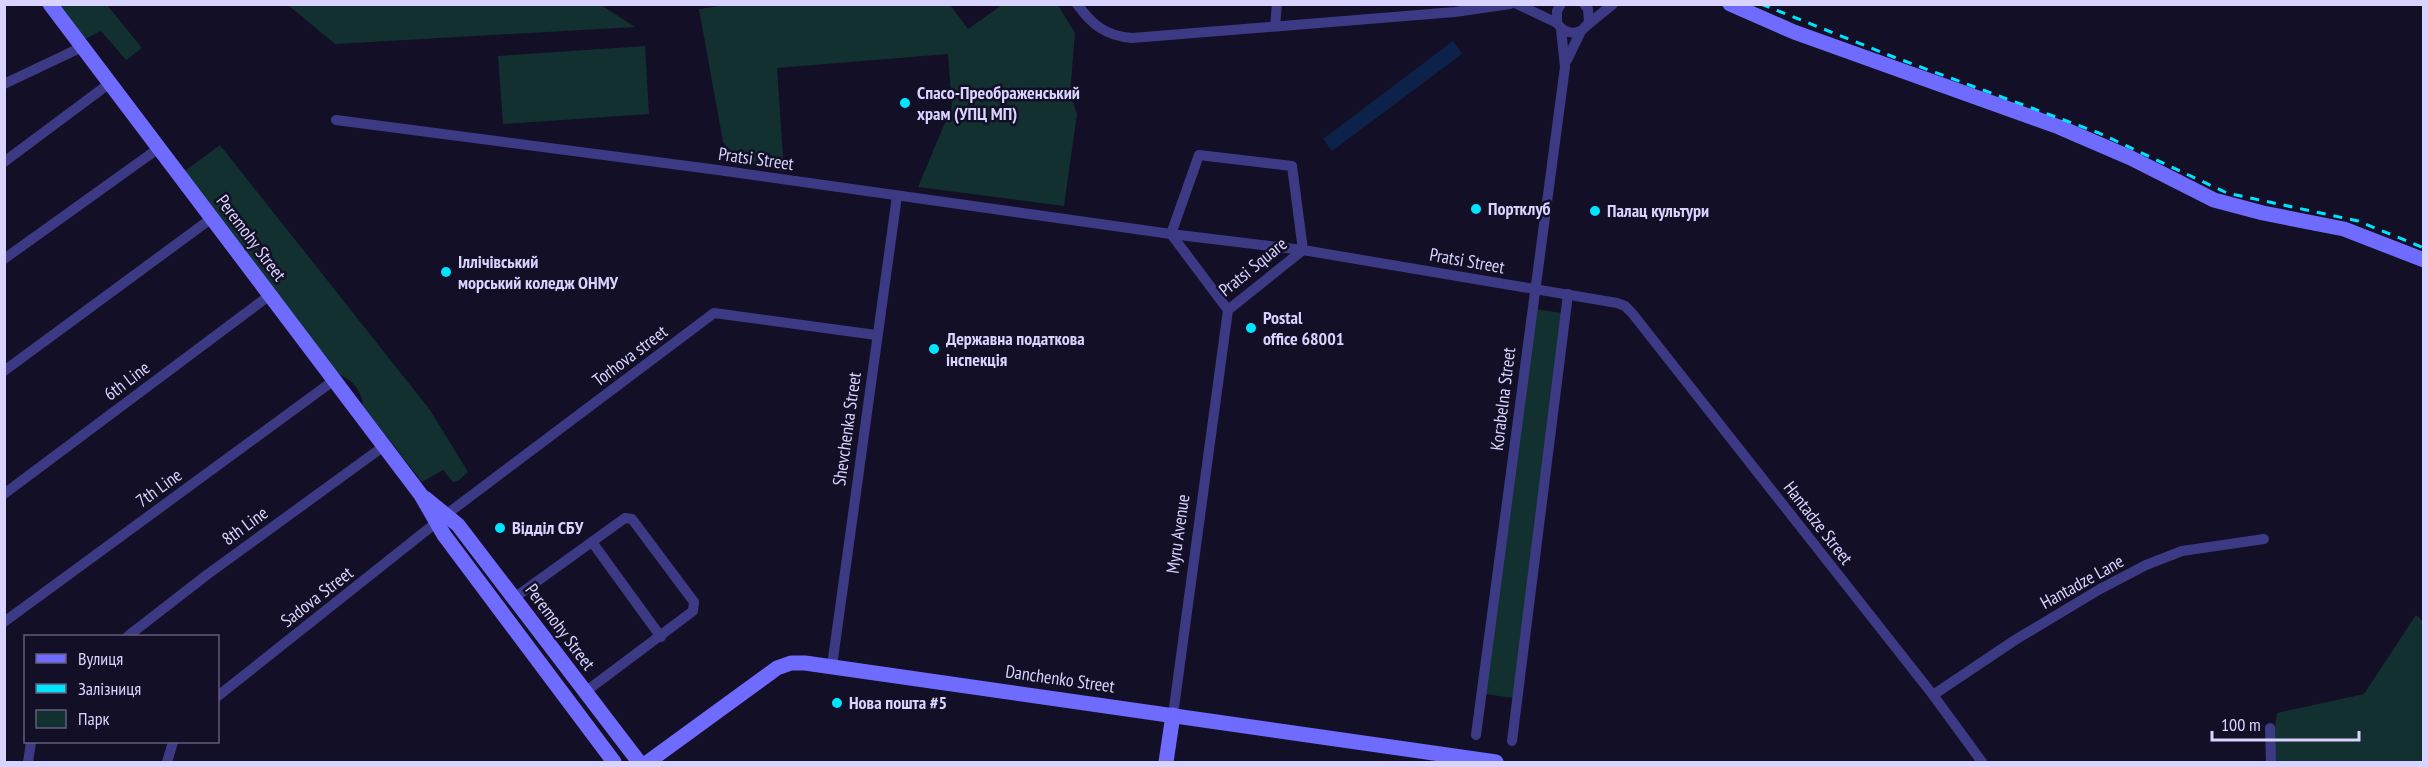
<svg xmlns="http://www.w3.org/2000/svg" width="2428" height="767" viewBox="0 0 2428 767" font-family="'PT Sans Narrow',sans-serif">
  <rect width="100%" height="100%" fill="#130f26"/>
  <g fill="#12302f">
    <polygon points="733,4 950,5 968,29 1002,5 1058,5 1075,33 1070,94 1077,114 1064,206 918,187 952,106 948,54 777,68 784,172 737,160 723,142 699,9"/>
    <polygon points="55,5 107,5 142,48 126,60 101,31 85,39"/>
    <polygon points="288,5 601,5 635,27 335,44"/>
    <polygon points="645,46 649,114 503,124 498,56"/>
    <path d="M220,145L430,410L468,472L458,481L453,482L443,470L422,482L363,406C362,391 352,379 338,374L182,173Z"/>
    <polygon points="1535,309 1562,313 1513,698 1485,694"/>
    <polygon points="2416,615 2423,621 2423,762 2275,762 2275,726 2277,713 2364,694"/>
  </g>
  <polygon fill="#0c2248" points="1453,41 1462,54 1332,151 1323,139"/>
  <g fill="none" stroke-linecap="round" stroke-linejoin="round">
    <g stroke="#3d3a85" stroke-width="10">
      <path d="M1077,4C1092,25 1106,36 1132,38L1455,12L1510,4"/>
      <polyline points="1517,4 1557,23"/>
      <path d="M1561,4L1557,11V23C1566,36 1581,36 1589,22L1588,9L1584,4"/>
      <polyline points="1275,26 1277,4"/>
      <polyline points="1586,26 1613,4"/>
      <polyline points="1567,60 1581,31"/>
      <polyline points="4,84 82,47"/>
      <polyline points="336,120 718,170 1171,234 1303,250 1617,303 1625,306 1632,313 1933,695 1982,762"/>
      <polyline points="4,162 110,83"/>
      <polyline points="1171,234 1199,155 1292,166 1303,250"/>
      <polyline points="1171,234 1228,310"/>
      <polyline points="4,259 159,148"/>
      <polyline points="1228,310 1303,250"/>
      <polyline points="4,371 212,218"/>
      <polyline points="4,494 270,295"/>
      <polyline points="592,542 661,637"/>
      <polyline points="514,598 625,518 632,519 694,602 693,611 585,692"/>
      <polyline points="4,622 333,381"/>
      <polyline points="128,636 208,574 384,446"/>
      <polyline points="832,666 897,196"/>
      <polyline points="1933,695 2015,640 2100,589 2146,565 2182,551 2264,539"/>
      <polyline points="218,696 447,514 714,313 876,335"/>
      <polyline points="1173,715 1228,310"/>
      <polyline points="2270,728 2271,762"/>
      <polyline points="1476,735 1565,67 1561,29"/>
      <polyline points="1512,741 1568,294"/>
      <polyline points="28,762 31,742"/>
      <polyline points="167,762 173,742"/>
    </g>
    <g stroke="#6f6bff" stroke-width="15">
      <polyline points="50,4 421,495 444,535 614,762"/>
      <polyline points="1730,4 1794,32 2059,127 2131,158 2214,200 2263,213 2344,229 2424,260"/>
      <polyline points="425,498 458,525 639,762"/>
      <polyline points="648,762 777,668 791,663 805,663 1496,762"/>
      <polyline points="1166,762 1173,715"/>
    </g>
    <polyline stroke="#00e5ff" stroke-width="3" stroke-dasharray="9 8" stroke-linecap="butt" points="1761,4 1891,56 2099,133 2227,193 2358,221 2424,248"/>
  </g>
  <g fill="#00e5ff" stroke="#130f26" stroke-width="2">
    <circle cx="905" cy="103" r="6"/>
    <circle cx="1476" cy="209" r="6"/>
    <circle cx="1595" cy="211" r="6"/>
    <circle cx="446" cy="272" r="6"/>
    <circle cx="1251" cy="328" r="6"/>
    <circle cx="934" cy="349" r="6"/>
    <circle cx="500" cy="528" r="6"/>
    <circle cx="837" cy="703" r="6"/>
  </g>
  <g text-anchor="middle" stroke-width="5" stroke-linejoin="round" paint-order="stroke">
    <g font-size="18" font-weight="bold" fill="#d9d4ff" stroke="#130f26" text-anchor="start">
      <text x="917" y="99">Спасо-Преображенський<tspan x="917" dy="21">храм (УПЦ МП)</tspan></text>
      <text x="1488" y="215">Портклуб</text>
      <text x="1607" y="217">Палац культури</text>
      <text x="458" y="268">Іллічівський<tspan x="458" dy="21">морський коледж ОНМУ</tspan></text>
      <text x="1263" y="324">Postal<tspan x="1263" dy="21">office 68001</tspan></text>
      <text x="946" y="345">Державна податкова<tspan x="946" dy="21">інспекція</tspan></text>
      <text x="512" y="534">Відділ СБУ</text>
      <text x="849" y="709">Нова пошта #5</text>
    </g>
    <g font-size="18" fill="#d9d4ff" stroke="#130f26">
      <text transform="translate(756 159) rotate(8)" y="6">Pratsi Street</text>
      <text transform="translate(251 238) rotate(53)" y="6">Peremohy Street</text>
      <text transform="translate(1467 261) rotate(10)" y="6">Pratsi Street</text>
      <text transform="translate(1253 267) rotate(-39)" y="6">Pratsi Square</text>
      <text transform="translate(630 356) rotate(-37)" y="6">Torhova street</text>
      <text transform="translate(127 381) rotate(-37)" y="6">6th Line</text>
      <text transform="translate(1503 399) rotate(-83)" y="6">Korabelna Street</text>
      <text transform="translate(847 429) rotate(-82)" y="6">Shevchenka Street</text>
      <text transform="translate(159 488) rotate(-36)" y="6">7th Line</text>
      <text transform="translate(1818 523) rotate(52)" y="6">Hantadze Street</text>
      <text transform="translate(245 526) rotate(-36)" y="6">8th Line</text>
      <text transform="translate(1178 534) rotate(-82)" y="6">Myru Avenue</text>
      <text transform="translate(2082 582) rotate(-29)" y="6">Hantadze Lane</text>
      <text transform="translate(317 597) rotate(-38)" y="6">Sadova Street</text>
      <text transform="translate(560 627) rotate(53)" y="6">Peremohy Street</text>
      <text transform="translate(1060 679) rotate(8)" y="6">Danchenko Street</text>
    </g>
  </g>
  <rect width="2428" height="767" fill="none" stroke="#d9d4ff" stroke-width="12"/>
  <rect x="24" y="635" width="195" height="108" fill="#130f26" stroke="#625e7d" stroke-width="1.5"/>
  <rect x="36" y="654" width="30" height="9" fill="#6f6bff" stroke="#625e7d" stroke-width="1.5"/>
  <text x="78" y="665" font-size="18" fill="#d9d4ff">Вулиця</text>
  <rect x="36" y="684" width="30" height="9" fill="#00e5ff" stroke="#625e7d" stroke-width="1.5"/>
  <text x="78" y="695" font-size="18" fill="#d9d4ff">Залізниця</text>
  <rect x="36" y="710" width="30" height="18" fill="#12302f" stroke="#625e7d" stroke-width="1.5"/>
  <text x="78" y="725" font-size="18" fill="#d9d4ff">Парк</text>
  <path d="M2212 731v9h147v-9" fill="none" stroke="#d9d4ff" stroke-width="3"/>
  <text x="2221" y="731" font-size="18" fill="#d9d4ff" stroke="#130f26" stroke-width="4.5" paint-order="stroke">100 m</text>
</svg>
